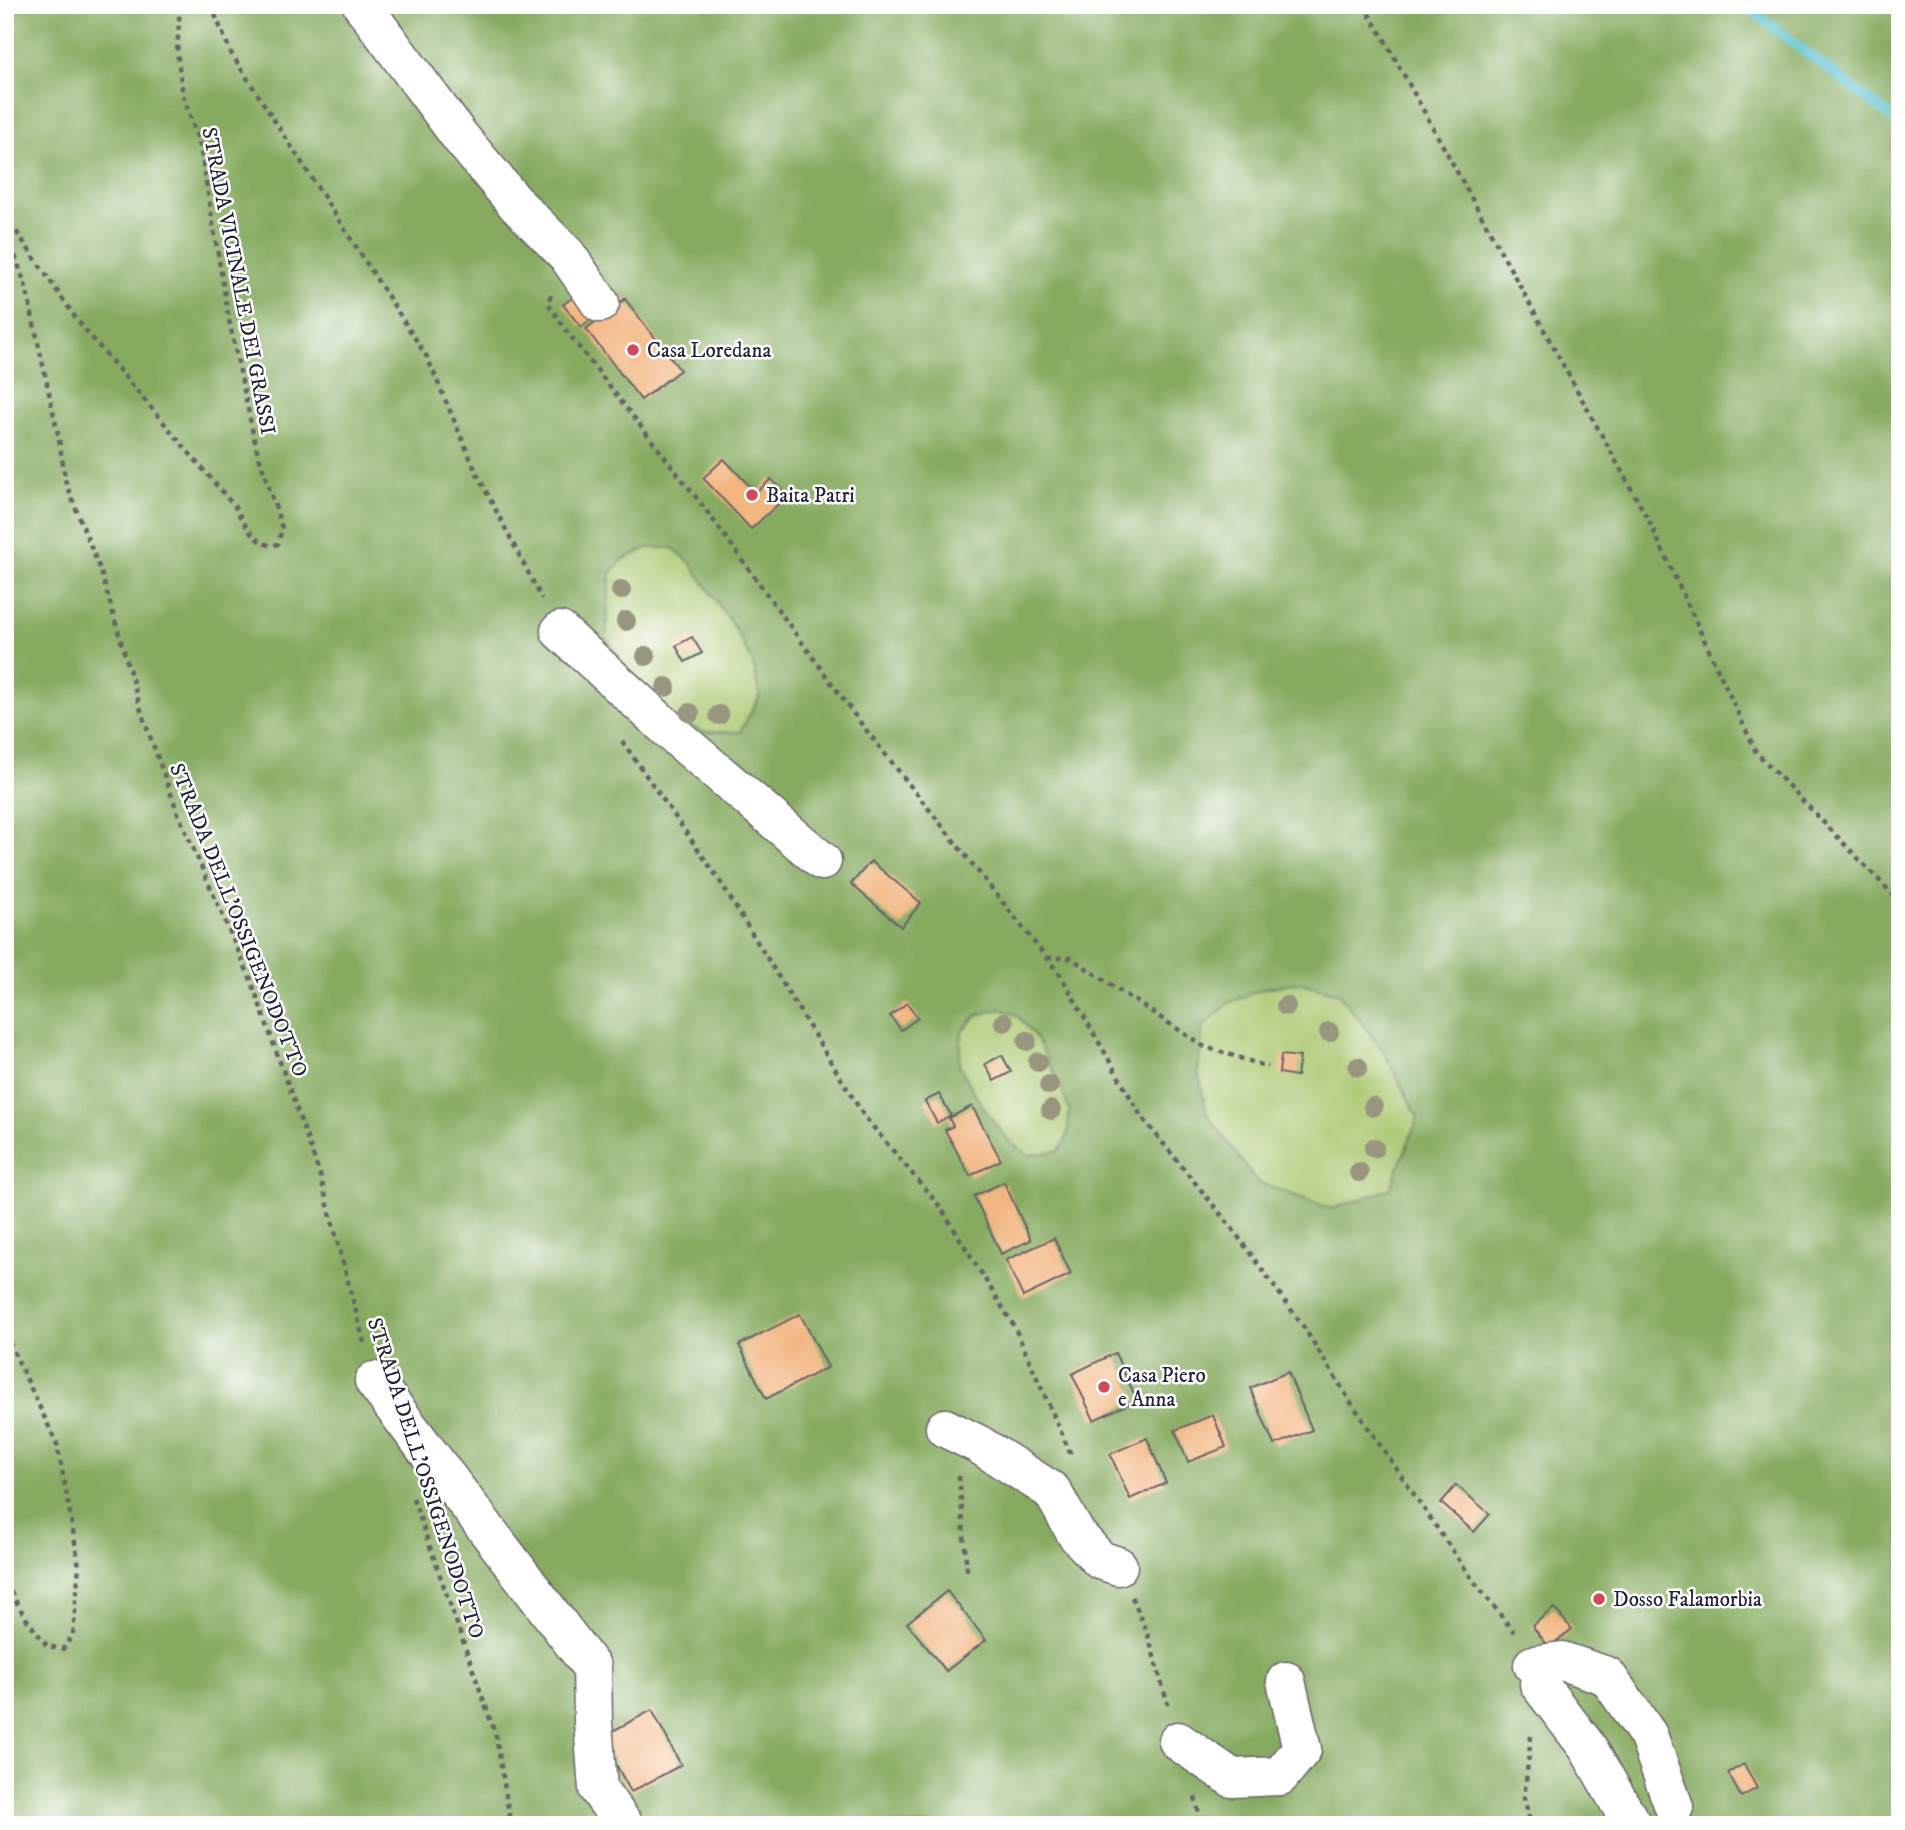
<svg xmlns="http://www.w3.org/2000/svg" width="1905" height="1830" viewBox="0 0 1905 1830" font-family="'IM FELL DW Pica',serif">
  <rect width="100%" height="100%" fill="#fff"/>
  <filter id="ink" filterUnits="userSpaceOnUse"><feTurbulence type="fractalNoise" baseFrequency=".0143" numOctaves="2"/><feDisplacementMap in="SourceGraphic" scale="14" xChannelSelector="R" yChannelSelector="G"/><feConvolveMatrix kernelMatrix="1 2 1 2 8 2 1 2 1" color-interpolation-filters="sRGB"/></filter>
  <filter id="wash" filterUnits="userSpaceOnUse"><feTurbulence type="fractalNoise" baseFrequency=".00686" numOctaves="4" result="noise"/><feDisplacementMap in="SourceGraphic" scale="28" xChannelSelector="R" yChannelSelector="G"/><feGaussianBlur stdDeviation="1.57" result="paint"/><feColorMatrix in="noise" values="0 0 0 0 0 0 0 0 0 0 0 0 0 0 0 0 0 1.4 0 .05"/><feComposite in="paint" operator="in"/></filter>
  <g filter="url(#wash)">
    <rect width="100%" height="100%" fill="#f0dfbf"/>
    <g fill="#a9c66d" stroke="#667454" stroke-width="2">
      <polygon points="647,548 674,548 690,562 736,630 753,663 760,696 740,732 703,732 678,720 648,701 606,637 610,574 622,560"/>
      <polygon points="1297,982 1338,992 1383,1050 1419,1118 1390,1190 1332,1209 1257,1182 1207,1114 1198,1072 1202,1026 1229,1003 1262,989"/>
      <path d="M1001,1009C1006,1011 1012,1012 1016,1015C1036,1028 1065,1087 1069,1110C1072,1126 1067,1138 1059,1151L1029,1155L1009,1142L993,1121L975,1095L959,1064L962,1031L978,1015Z"/>
    </g>
    <path fill="#86ab60" stroke="#54664e" stroke-width="2" fill-rule="evenodd" d="M5,5H1900V1825H5ZM647,548H673L690,562L736,630L753,663L760,696L740,732H703L678,720L648,701L606,637L610,574L622,560ZM1297,982L1338,993L1383,1050L1418,1118L1390,1189L1332,1209L1257,1182L1207,1114L1198,1072L1203,1026L1229,1003L1262,989ZM1001,1009L1017,1015L1036,1038L1059,1082L1069,1110L1068,1136L1059,1151L1029,1155L1010,1142L993,1121L975,1095L959,1064L962,1031L977,1015Z"/>
    <g fill="none" stroke-linecap="round" stroke-linejoin="round">
      <polyline stroke="#55c0cf" stroke-width="10" points="1744,5 1900,124"/>
    </g>
    <g id="blocks">
      <g fill="#f3b681">
        <polygon points="578,293 595,317 581,327 563,305"/>
        <polygon points="625,299 680,370 641,400 586,329"/>
        <polygon points="724,459 756,493 771,479 787,496 751,529 703,478"/>
        <polygon points="692,637 702,653 685,662 676,646"/>
        <polygon points="871,861 921,903 901,927 851,884"/>
        <polygon points="907,1003 918,1018 901,1030 890,1016"/>
        <polygon points="1002,1055 1011,1072 994,1081 985,1064"/>
        <polygon points="1281,1055 1300,1057 1297,1076 1279,1073"/>
        <polygon points="939,1094 951,1115 937,1123 925,1101"/>
        <polygon points="972,1106 1001,1160 970,1176 945,1130 953,1126 949,1118"/>
        <polygon points="1004,1182 1031,1240 1001,1254 974,1196"/>
        <polygon points="1054,1238 1071,1274 1023,1297 1006,1260"/>
        <polygon points="800,1314 828,1367 766,1399 739,1345"/>
        <polygon points="1115,1353 1137,1400 1094,1420 1072,1374"/>
        <polygon points="1288,1372 1312,1430 1274,1445 1250,1388"/>
        <polygon points="1213,1415 1226,1447 1188,1462 1175,1430"/>
        <polygon points="1147,1438 1166,1483 1130,1499 1110,1454"/>
        <polygon points="1456,1485 1490,1514 1474,1532 1441,1503"/>
        <polygon points="947,1591 986,1640 946,1671 907,1623"/>
        <polygon points="1554,1608 1572,1629 1549,1647 1532,1626"/>
        <polygon points="652,1710 681,1765 631,1792 601,1737"/>
        <polygon points="1744,1764 1757,1788 1741,1797 1728,1773"/>
      </g>
    </g>
  </g>
  <g filter="url(#ink)">
    <use href="#blocks" fill-opacity="0" stroke="#6a6469" stroke-width="2"/>
    <g fill="none" stroke-linecap="round" stroke-linejoin="round">
      <g stroke="#6a6469" stroke-width="41">
        <g id="minor">
          <polyline points="362,5 460,137 517,205 567,255 600,303"/>
          <polyline points="560,631 680,740 822,861"/>
          <polyline points="374,1381 592,1668 593,1722 598,1789 624,1825"/>
          <polyline points="945,1428 978,1444 1052,1491 1076,1534 1100,1560 1118,1566"/>
          <polyline points="1533,1665 1562,1661 1607,1676 1648,1735 1674,1807"/>
          <polyline points="1539,1684 1588,1748 1632,1825"/>
          <polyline points="1178,1741 1232,1778 1280,1776 1302,1749 1286,1681"/>
        </g>
      </g>
      <g stroke="#6a6469" stroke-width="4.5" stroke-dasharray="5 5" stroke-linecap="butt">
        <polyline points="211,5 231,53 427,357 476,472 542,599"/>
        <polyline points="1363,5 1382,35 1650,523 1756,752 1900,902"/>
        <path d="M5,215L77,320L235,507C244,523 256,550 278,544L282,528L256,447L229,320L200,146L183,95L177,52L180,5"/>
        <polyline points="5,227 26,287 59,439 66,484 101,572 143,717 179,816 251,980 320,1175 365,1346"/>
        <polyline points="551,295 548,303 565,329 706,510 859,721 1061,976 1141,1116 1231,1227 1303,1326 1350,1401 1472,1579 1514,1632"/>
        <polyline points="622,741 718,878 864,1116 941,1208 1014,1326 1072,1457"/>
        <polyline points="1047,958 1071,958 1203,1046 1268,1067"/>
        <polyline points="5,1333 57,1444 69,1507 79,1566 73,1635 63,1649 47,1646 25,1617 5,1582"/>
        <polyline points="959,1476 967,1571"/>
        <polyline points="413,1498 496,1736 511,1825"/>
        <polyline points="1132,1597 1147,1632 1168,1705"/>
        <polyline points="1531,1736 1524,1798 1531,1825"/>
        <polyline points="1195,1797 1202,1825"/>
      </g>
      <use href="#minor" stroke="#fff" stroke-width="38"/>
    </g>
    <g fill="#999680">
      <circle cx="621" cy="590" r="10"/>
      <circle cx="626" cy="621" r="10"/>
      <circle cx="646" cy="656" r="10"/>
      <circle cx="666" cy="687" r="10"/>
      <circle cx="690" cy="713" r="10"/>
      <circle cx="719" cy="715" r="10"/>
      <circle cx="1286" cy="1006" r="10"/>
      <circle cx="1004" cy="1022" r="10"/>
      <circle cx="1329" cy="1032" r="10"/>
      <circle cx="1027" cy="1041" r="10"/>
      <circle cx="1038" cy="1062" r="10"/>
      <circle cx="1358" cy="1067" r="10"/>
      <circle cx="1049" cy="1085" r="10"/>
      <circle cx="1373" cy="1107" r="10"/>
      <circle cx="1051" cy="1110" r="10"/>
      <circle cx="1374" cy="1148" r="10"/>
      <circle cx="1359" cy="1172" r="10"/>
    </g>
  </g>
  <g fill="#d1495b" stroke="#fff" stroke-width="2.5">
    <circle cx="633" cy="350" r="7"/>
    <circle cx="752" cy="495" r="7"/>
    <circle cx="1104" cy="1387" r="7"/>
    <circle cx="1599" cy="1599" r="7"/>
  </g>
  <g text-anchor="middle" stroke-width="5" stroke-linejoin="round" paint-order="stroke">
    <g font-size="21" fill="#22223b" stroke="#fff">
      <text transform="translate(239 281) rotate(79)" y="7">STRADA VICINALE DEI GRASSI</text>
      <text transform="translate(239 920) rotate(68)" y="7">STRADA DELL'OSSIGENODOTTO</text>
      <text transform="translate(426 1478) rotate(72)" y="7">STRADA DELL'OSSIGENODOTTO</text>
    </g>
    <g font-size="21" fill="#22223b" stroke="#fff" text-anchor="start">
      <text x="647" y="357">Casa Loredana</text>
      <text x="766" y="502">Baita Patri</text>
      <text x="1118" y="1382">Casa Piero<tspan x="1118" dy="24">e Anna</tspan></text>
      <text x="1613" y="1606">Dosso Falamorbia</text>
    </g>
  </g>
  <rect width="1905" height="1830" fill="none" stroke="#fff" stroke-width="28"/>
</svg>
